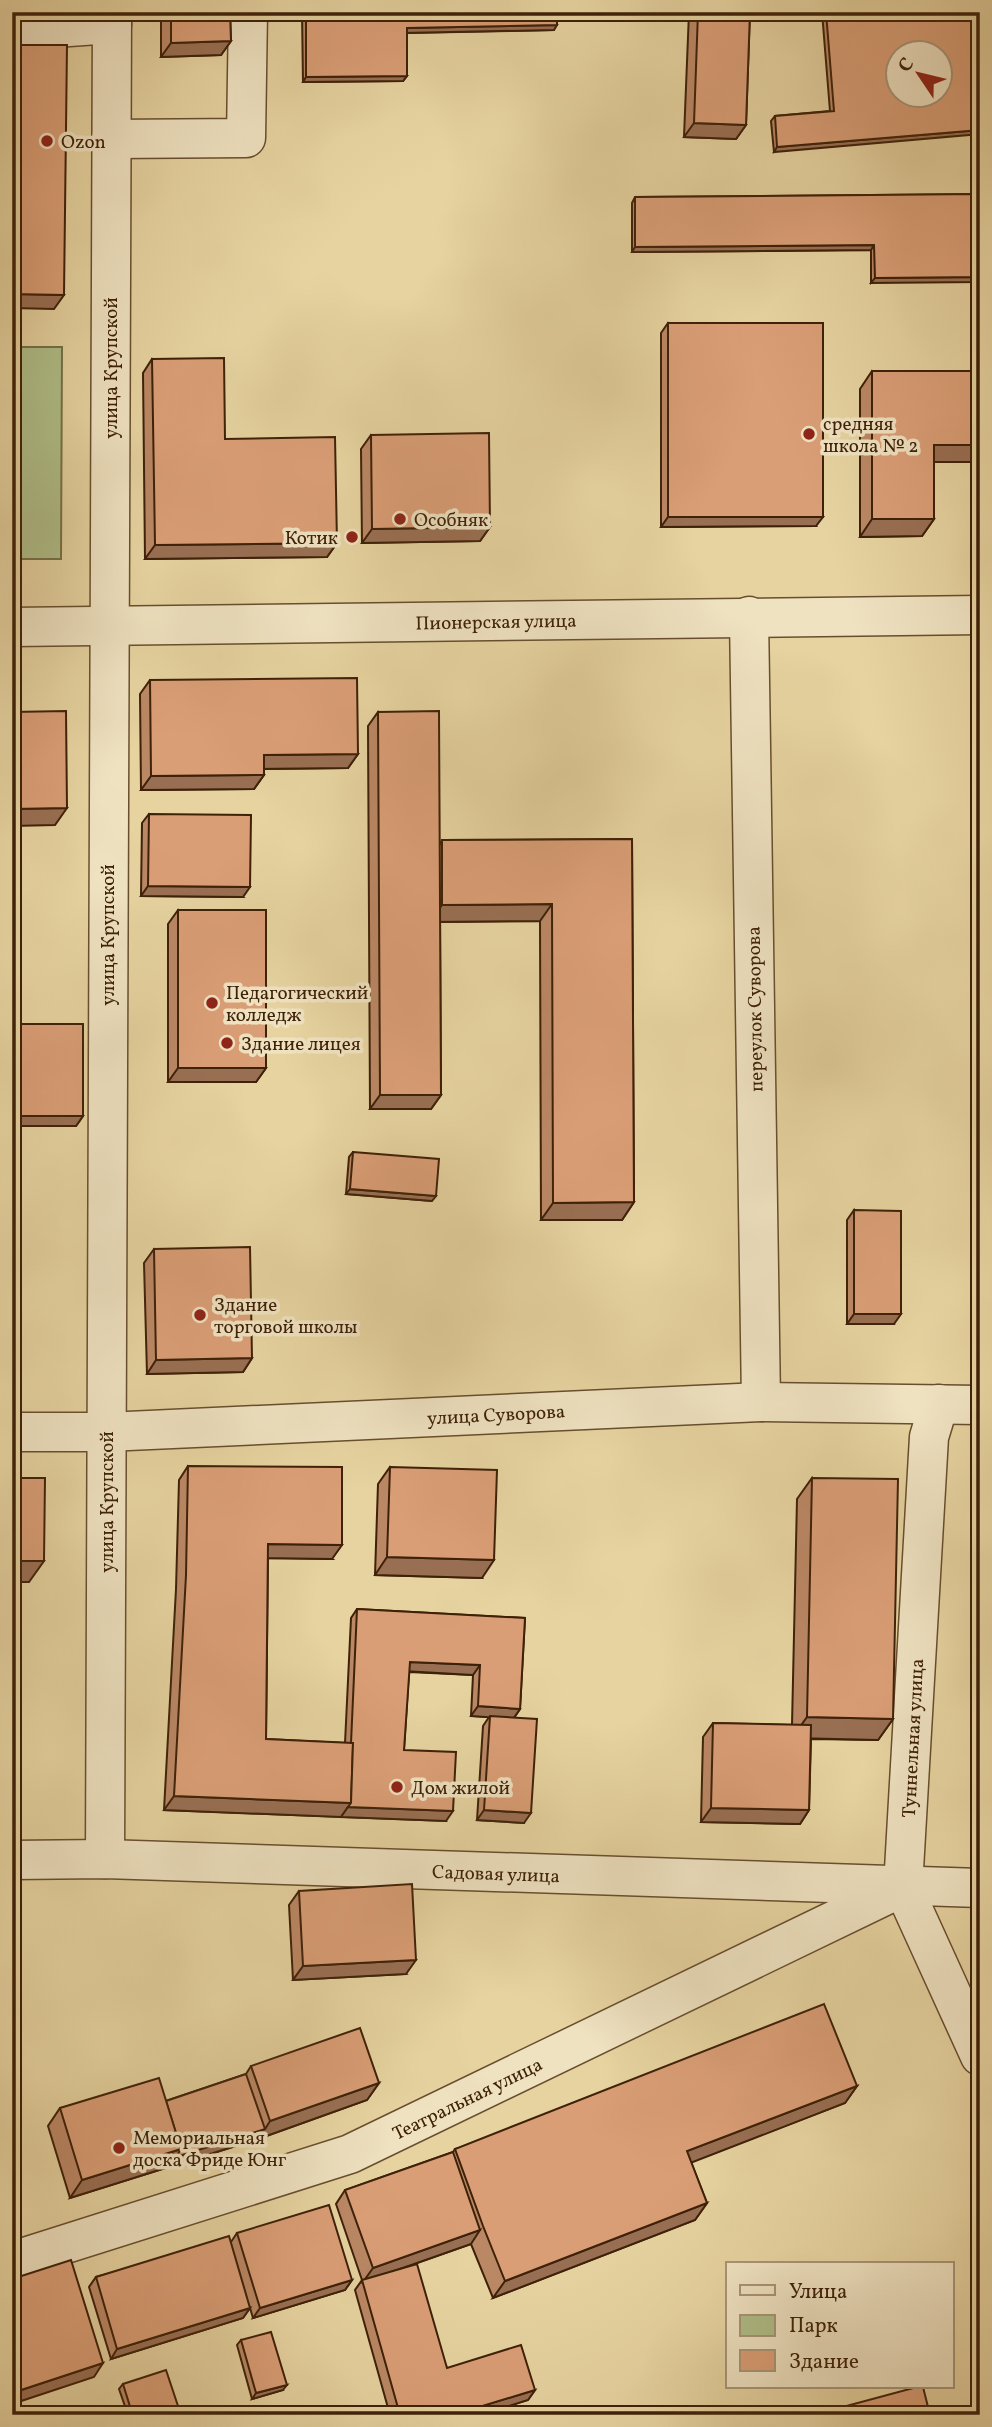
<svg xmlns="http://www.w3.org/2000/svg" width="992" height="2427" viewBox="0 0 992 2427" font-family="Vollkorn,serif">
  <rect width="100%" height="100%" fill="#e6d3a0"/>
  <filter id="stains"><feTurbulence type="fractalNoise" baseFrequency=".00286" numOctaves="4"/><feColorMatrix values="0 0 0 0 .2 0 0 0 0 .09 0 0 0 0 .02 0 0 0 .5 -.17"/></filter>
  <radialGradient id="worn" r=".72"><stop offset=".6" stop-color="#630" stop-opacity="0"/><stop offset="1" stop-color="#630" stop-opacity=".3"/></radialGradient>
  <polygon fill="#afbe88" stroke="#767048" stroke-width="2" points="12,347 62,347 61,559 12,559"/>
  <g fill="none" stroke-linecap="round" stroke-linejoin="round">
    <g stroke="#684e2f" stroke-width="41">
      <g id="minor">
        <polyline points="12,31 112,24"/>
        <polyline points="111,139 246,138 248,12"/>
        <polyline points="749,616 761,1402"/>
        <polyline points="12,627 980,615"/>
        <polyline points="939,1404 929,1437 903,1887 980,2056"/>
        <polyline points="12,1432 106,1432 761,1402 980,1405"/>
        <polyline points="105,1859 112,12"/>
        <polyline points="12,1860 105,1859 980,1888"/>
        <polyline points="12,2261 350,2154 903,1887"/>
      </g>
    </g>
    <use href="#minor" stroke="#efe2c1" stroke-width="38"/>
  </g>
  <g fill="#bb8865" stroke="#3e2109" stroke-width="2">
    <polygon points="161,12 230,12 231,41 221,55 161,57"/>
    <polygon points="302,12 557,12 554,30 407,33 407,76 403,81 303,82"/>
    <polygon points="689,12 750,12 746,125 736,139 684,137"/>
    <polygon points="822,12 980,12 774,152 771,121 775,116 830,111"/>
    <polygon points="980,194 871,283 871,250 632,252 632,203 635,197"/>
    <polygon points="668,323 816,526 661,527 661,333"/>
    <polygon points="152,359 225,439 337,543 327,557 145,559 143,373"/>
    <polygon points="872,371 980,462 934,462 934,519 922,536 860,537 860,389"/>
    <polygon points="371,435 490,527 480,541 362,543 361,449"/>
    <polygon points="150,680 358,754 348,768 264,769 264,775 254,789 141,790 140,694"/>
    <polygon points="378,712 440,844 442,840 632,839 634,1202 622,1220 541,1220 540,921 440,922 441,1095 431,1109 370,1109 368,726"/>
    <polygon points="149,814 243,897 141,896 142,823"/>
    <polygon points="178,910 266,1068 256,1082 168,1082 168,924"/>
    <polygon points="20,1024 83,1116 76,1126 12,1126 13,1034"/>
    <polygon points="353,1152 432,1201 346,1194 349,1157"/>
    <polygon points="854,1210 894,1324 847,1324 847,1220"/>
    <polygon points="154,1249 252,1358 243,1372 147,1374 144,1263"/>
    <polygon points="188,1466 332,1559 268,1558 266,1739 345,1743 351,1618 357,1609 525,1618 520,1709 514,1718 524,1823 477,1820 483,1726 489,1717 471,1716 473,1675 409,1672 404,1750 446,1821 164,1810 176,1589 179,1480"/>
    <polygon points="390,1467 482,1578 375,1575 378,1484"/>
    <polygon points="812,1478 893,1719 878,1740 811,1739 809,1810 800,1824 701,1822 703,1737 713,1723 792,1725 797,1499"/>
    <polygon points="299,1891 406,1974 293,1980 289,1905"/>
    <polygon points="251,2066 379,2083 367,2100 258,2139 70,2198 48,2126 60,2108 166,2101 246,2074"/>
    <polygon points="857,2086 845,2103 691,2162 707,2203 695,2220 493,2298 471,2244 400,2269 447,2368 535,2390 528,2400 480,2415 390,2415 355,2290 362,2280 336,2204 345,2190 453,2152 455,2149"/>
    <polygon points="237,2233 352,2280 345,2290 253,2318 250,2308 243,2318 111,2359 89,2287 96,2277 231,2242"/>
    <polygon points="241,2340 283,2390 252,2399 237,2345"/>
    <polygon points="123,2384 181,2415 128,2415 119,2389"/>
  </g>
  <g fill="#996f53" stroke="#3e2109" stroke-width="2">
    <polygon points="557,25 554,30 403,33 407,28"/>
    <polygon points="231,41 221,55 161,57 171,43"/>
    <polygon points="407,76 403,81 303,82 306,77"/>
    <polygon points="694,123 746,125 736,139 684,137"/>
    <polygon points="980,130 980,134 774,152 777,147"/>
    <polygon points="874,245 871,250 632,252 635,247"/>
    <polygon points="980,277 980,282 871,283 875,278"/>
    <polygon points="12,294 64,295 54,309 12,308"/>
    <polygon points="934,445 980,445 980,462 922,462"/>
    <polygon points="668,517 823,517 816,526 661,527"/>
    <polygon points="872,519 934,519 922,536 860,537"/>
    <polygon points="490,527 480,541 362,543 372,529"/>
    <polygon points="337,543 327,557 145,559 155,545"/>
    <polygon points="358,754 348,768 254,769 264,755"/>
    <polygon points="264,775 254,789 141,790 151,776"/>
    <polygon points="67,808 55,825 12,826 12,809"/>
    <polygon points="148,886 250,887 243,897 141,896"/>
    <polygon points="552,904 540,921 430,922 442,905"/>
    <polygon points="178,1068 266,1068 256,1082 168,1082"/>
    <polygon points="380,1095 441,1095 431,1109 370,1109"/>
    <polygon points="19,1116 83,1116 76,1126 12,1126"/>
    <polygon points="350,1189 436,1196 432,1201 346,1194"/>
    <polygon points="634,1202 622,1220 541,1220 553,1203"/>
    <polygon points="854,1314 901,1314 894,1324 847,1324"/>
    <polygon points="252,1358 243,1372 147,1374 156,1360"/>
    <polygon points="268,1544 342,1545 332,1559 258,1558"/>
    <polygon points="387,1557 494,1560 482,1578 375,1575"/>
    <polygon points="12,1561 44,1561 29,1582 12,1582"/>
    <polygon points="410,1662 480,1665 473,1675 403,1671"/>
    <polygon points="478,1706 520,1709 513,1719 471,1716"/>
    <polygon points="807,1717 893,1719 878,1740 792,1738"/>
    <polygon points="174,1796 351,1803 341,1817 164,1810"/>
    <polygon points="348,1807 453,1811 446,1821 341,1817"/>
    <polygon points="711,1808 809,1810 800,1824 701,1822"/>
    <polygon points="484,1810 531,1813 524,1823 477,1820"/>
    <polygon points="416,1960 406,1974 293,1980 303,1966"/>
    <polygon points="379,2083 367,2100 258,2139 70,2198 82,2180 181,2149 265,2129 270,2121"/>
    <polygon points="857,2086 845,2103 675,2169 687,2151"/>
    <polygon points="707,2203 695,2220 493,2298 505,2281"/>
    <polygon points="480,2230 471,2244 363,2282 373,2268"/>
    <polygon points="352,2280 345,2290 253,2318 260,2308"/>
    <polygon points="250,2308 243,2318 111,2359 117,2349"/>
    <polygon points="103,2363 94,2377 12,2404 12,2393"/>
    <polygon points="287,2385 283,2390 252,2399 256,2393"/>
    <polygon points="535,2390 528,2400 480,2415 458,2415 459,2413"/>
  </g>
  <g fill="#da9e76" stroke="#3e2109" stroke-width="2" fill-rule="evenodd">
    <polygon points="171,12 230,12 231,41 171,43"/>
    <polygon points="306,12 557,12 557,25 407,28 407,76 306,77"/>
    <polygon points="698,12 750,12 746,125 694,123"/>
    <path d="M826,12H980V130L777,147L775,116L834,111ZM898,52H940V94H898Z"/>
    <polygon points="12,45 67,45 64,295 12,294"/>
    <polygon points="980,194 980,277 875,278 874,245 635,247 635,197"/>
    <rect x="668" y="323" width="155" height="194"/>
    <polygon points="224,358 225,439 335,437 337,543 155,545 152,359"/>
    <polygon points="872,371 980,371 980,445 934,445 934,519 872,519"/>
    <polygon points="489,433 490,527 372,529 371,435"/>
    <polygon points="357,678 358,754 264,755 264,775 151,776 150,680"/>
    <polygon points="66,711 67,808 12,809 12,712"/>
    <polygon points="439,711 441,1095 380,1095 378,712"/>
    <polygon points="149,814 251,815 250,887 148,886"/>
    <polygon points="632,839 634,1202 553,1203 552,904 442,905 442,840"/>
    <rect x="178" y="910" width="88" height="158"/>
    <polygon points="20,1024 83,1024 83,1116 19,1116"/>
    <polygon points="353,1152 439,1159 436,1196 350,1189"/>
    <polygon points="854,1210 901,1211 901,1314 854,1314"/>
    <polygon points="250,1247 252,1358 156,1360 154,1249"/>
    <polygon points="188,1466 342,1467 342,1545 268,1544 266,1739 353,1743 351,1803 174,1796 186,1575"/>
    <polygon points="390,1467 497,1470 494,1560 387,1557"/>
    <polygon points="12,1478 45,1478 44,1561 12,1561"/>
    <polygon points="812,1478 898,1479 893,1719 807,1717"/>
    <polygon points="357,1609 525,1618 520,1709 478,1706 480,1665 410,1662 404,1750 456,1752 453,1811 348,1807 351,1803 353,1743 351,1743"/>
    <polygon points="490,1716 537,1719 531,1813 484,1810"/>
    <polygon points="713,1723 811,1725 809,1810 711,1808"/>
    <polygon points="412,1884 416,1960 303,1966 299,1891"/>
    <polygon points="824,2004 857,2086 687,2151 707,2203 505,2281 483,2226 455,2149"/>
    <polygon points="360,2028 379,2083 270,2121 251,2066"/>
    <polygon points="246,2074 265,2129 176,2157 181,2149 166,2101"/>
    <polygon points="159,2078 181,2149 82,2180 60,2108"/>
    <polygon points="453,2152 480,2230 373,2268 345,2190"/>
    <polygon points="329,2205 352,2280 260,2308 237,2233"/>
    <polygon points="229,2236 250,2308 117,2349 96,2277"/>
    <polygon points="71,2260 103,2363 12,2393 12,2279"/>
    <polygon points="417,2264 447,2368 521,2345 535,2390 459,2413 460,2415 400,2415 362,2280"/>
    <polygon points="271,2332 287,2385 256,2393 241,2340"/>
    <polygon points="166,2370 181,2415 127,2415 132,2413 123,2384"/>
    <polygon points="917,2387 923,2387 930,2415 813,2415"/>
  </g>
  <g fill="#8f2418" stroke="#efe2c1" stroke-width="2.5">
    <circle cx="47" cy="141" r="7"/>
    <circle cx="809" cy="434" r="7"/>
    <circle cx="400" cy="519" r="7"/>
    <circle cx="352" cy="537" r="7"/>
    <circle cx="212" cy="1003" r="7"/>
    <circle cx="227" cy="1043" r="7"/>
    <circle cx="200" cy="1315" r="7"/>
    <circle cx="397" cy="1787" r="7"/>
    <circle cx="119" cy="2148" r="7"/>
  </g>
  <g text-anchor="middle" stroke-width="7" stroke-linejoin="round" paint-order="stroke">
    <g font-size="19" fill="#3e2109" stroke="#efe2c1" text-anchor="start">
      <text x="61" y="148">Ozon</text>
      <text x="823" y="430">средняя<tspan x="823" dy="22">школа № 2</tspan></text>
      <text x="414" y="526">Особняк</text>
      <text x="338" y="544" text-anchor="end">Котик</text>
      <text x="226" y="999">Педагогический<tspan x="226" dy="22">колледж</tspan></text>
      <text x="241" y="1050">Здание лицея</text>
      <text x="214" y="1311">Здание<tspan x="214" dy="22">торговой школы</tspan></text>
      <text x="411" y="1794">Дом жилой</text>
      <text x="133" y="2144">Мемориальная<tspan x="133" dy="22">доска Фриде Юнг</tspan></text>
    </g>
    <g font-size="19" fill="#3e2109" stroke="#efe2c1">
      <text transform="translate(110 368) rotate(-90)" y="7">улица Крупской</text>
      <text transform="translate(496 621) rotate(-1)" y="7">Пионерская улица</text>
      <text transform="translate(107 935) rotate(-90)" y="7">улица Крупской</text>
      <text transform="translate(754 1009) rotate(-91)" y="7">переулок Суворова</text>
      <text transform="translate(496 1414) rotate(-3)" y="7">улица Суворова</text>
      <text transform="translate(106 1502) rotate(-90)" y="7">улица Крупской</text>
      <text transform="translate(912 1738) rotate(-87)" y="7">Туннельная улица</text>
      <text transform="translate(496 1873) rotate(2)" y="7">Садовая улица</text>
      <text transform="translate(467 2098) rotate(-26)" y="7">Театральная улица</text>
    </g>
  </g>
  <rect width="992" height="2427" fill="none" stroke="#e6d3a0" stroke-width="42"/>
  <rect x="14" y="14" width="964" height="2399" fill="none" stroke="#3e2109" stroke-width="3.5"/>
  <rect x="21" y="21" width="950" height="2385" fill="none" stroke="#3e2109" stroke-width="2"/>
  <rect x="726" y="2262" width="228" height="126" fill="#efe2c1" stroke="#a89577" stroke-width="2"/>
  <rect x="740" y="2285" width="35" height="10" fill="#efe2c1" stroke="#a89577" stroke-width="2"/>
  <text x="789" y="2298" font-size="21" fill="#3e2109">Улица</text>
  <rect x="740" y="2315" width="35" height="21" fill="#afbe88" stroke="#a89577" stroke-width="2"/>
  <text x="789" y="2332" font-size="21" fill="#3e2109">Парк</text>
  <rect x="740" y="2350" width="35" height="21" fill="#da9e76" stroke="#a89577" stroke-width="2"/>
  <text x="789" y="2368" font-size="21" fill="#3e2109">Здание</text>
  <g transform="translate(919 74) rotate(305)"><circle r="33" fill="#efe2c1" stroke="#a89577" stroke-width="2"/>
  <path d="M0-5L12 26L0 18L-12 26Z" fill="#8f2418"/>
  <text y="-10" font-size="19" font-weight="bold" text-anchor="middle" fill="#3e2109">С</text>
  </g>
  <rect width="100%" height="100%" filter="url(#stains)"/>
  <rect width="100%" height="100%" fill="url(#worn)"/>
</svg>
